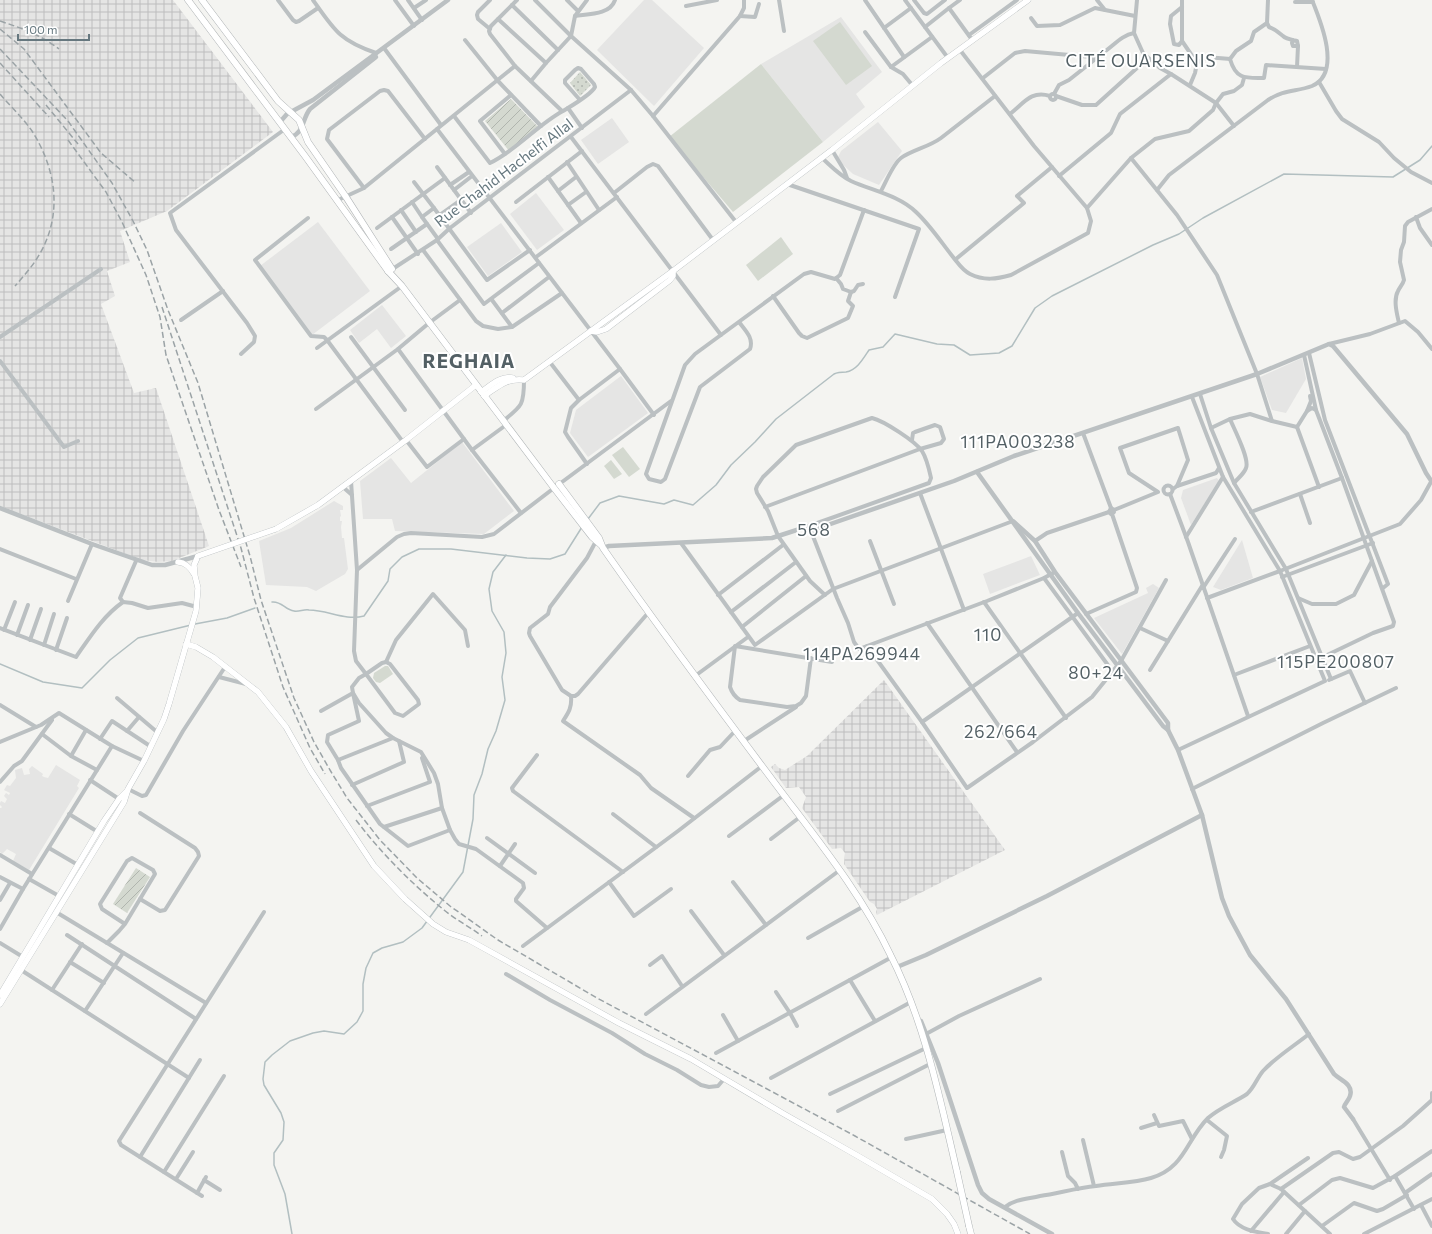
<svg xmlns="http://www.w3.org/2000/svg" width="1432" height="1234" viewBox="0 0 1432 1234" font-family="Commissioner,sans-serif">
  <defs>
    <pattern id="industrial-grid" width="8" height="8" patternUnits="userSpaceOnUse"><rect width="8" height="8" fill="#e5e5e4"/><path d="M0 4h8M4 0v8" fill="none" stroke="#bdbebe"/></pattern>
    <pattern id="grass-dots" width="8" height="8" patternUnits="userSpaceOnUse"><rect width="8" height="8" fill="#d4d9d0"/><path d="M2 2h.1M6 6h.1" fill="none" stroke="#b0b5ae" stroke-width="1.8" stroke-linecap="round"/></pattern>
    <pattern id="garden-furrows" width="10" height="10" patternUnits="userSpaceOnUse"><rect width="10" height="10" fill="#d4d9d0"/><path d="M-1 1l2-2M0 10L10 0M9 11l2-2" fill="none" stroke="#b0b5ae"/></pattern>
  </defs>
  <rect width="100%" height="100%" fill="#f4f4f1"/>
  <g fill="#e5e5e4">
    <polygon points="644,0 652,0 704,48 654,106 597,50"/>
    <polygon points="841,17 882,72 856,94 865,107 823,142 761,64"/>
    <polygon points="612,118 629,142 598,164 581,140"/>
    <polygon points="878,122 902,151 879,185 853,174 837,159 841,151"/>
    <polygon points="536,193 564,230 537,250 510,214"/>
    <polygon points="318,222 370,291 312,335 260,266"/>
    <polygon points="501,223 522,252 488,276 467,247"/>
    <polygon points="382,305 406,336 391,348 377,329 359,343 350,330"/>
    <polygon points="1302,358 1306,379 1286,413 1272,410 1260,377"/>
    <polygon points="621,376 648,413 588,457 570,433 576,410"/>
    <polygon points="462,442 514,511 484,534 395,531 392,519 363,519 360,481 391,458 411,483"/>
    <polygon points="1217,478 1219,481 1191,525 1181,498 1183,490"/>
    <polygon points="334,501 343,506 343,510 340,510 341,516 340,517 340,521 342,521 341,527 342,538 344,538 348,569 345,574 316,591 307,587 266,585 259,541 291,528"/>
    <polygon points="1242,540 1253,578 1221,590 1213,587"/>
    <polygon points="1031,556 1040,575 990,594 983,574"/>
    <polygon points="1153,584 1159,588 1122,654 1094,618 1148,593 1146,588"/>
    <polygon points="56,765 80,780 77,786 79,788 29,870 13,861 16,854 7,849 2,854 0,852 0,808 1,808 2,807 0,805 0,803 1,801 5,803 7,799 4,796 6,793 9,795 10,793 4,790 7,785 10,786 16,778 15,770 22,768 24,775 30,774 29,769 32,766 43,774 42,776 44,777 48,778"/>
  </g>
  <g fill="url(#industrial-grid)">
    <polygon points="0,0 173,0 273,132 167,211 120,231 130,262 107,271 115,296 101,304 134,393 156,388 209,546 172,561 158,562 142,560 0,506"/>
    <polygon points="884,680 1005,850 877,915 876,912 877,909 874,904 870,902 844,864 845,853 841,848 832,849 802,808 806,797 799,787 786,788 771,767 775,764 779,768 785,770 807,756"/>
  </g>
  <polygon fill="url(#grass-dots)" points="580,72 591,85 580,96 570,83"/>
  <g fill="#d4d9d0">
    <polygon points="840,22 872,66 846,85 813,41"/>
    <polygon points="761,64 823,142 733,212 669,137"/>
    <polygon points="781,237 793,254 758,281 746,265"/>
    <polygon points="623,447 640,469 629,477 612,455"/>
    <polygon points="611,460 622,474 614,479 604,466"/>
    <polygon points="385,666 388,666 393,674 380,683 376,682 373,678 374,673"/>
  </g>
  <g fill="url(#garden-furrows)">
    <polygon points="511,99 540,129 510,152 485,121"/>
    <polygon points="136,868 150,877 127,913 113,904"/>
  </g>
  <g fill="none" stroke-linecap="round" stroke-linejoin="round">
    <g stroke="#b2bfc1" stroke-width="1.5">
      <path d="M588,519L600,503L619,496L664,504L674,500L693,505L716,485L731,465L755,442L776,419L834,374C838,372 842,372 846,372C857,370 863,359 869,350L883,347L895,334L937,344L954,345L970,355L999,353L1012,346L1035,308L1052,296L1153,245L1179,234L1203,218L1284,174L1393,177L1420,160L1432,146"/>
      <path d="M272,602C282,601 285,610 294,611C299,612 304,609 309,610C328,610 345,621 364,616L388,581L390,569L402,557L419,549H451L527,558L550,559L565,554L582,527"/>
      <polyline points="195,624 227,618 255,608"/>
      <polyline points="0,664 43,682 82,688 110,660 138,638 191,625"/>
      <polyline points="292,1234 285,1194 274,1165 274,1153 283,1140 284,1122 281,1113 264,1085 263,1079 265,1062 272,1055 290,1041 313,1033 324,1031 344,1034 357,1022 363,1011 363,984 366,968 373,953 382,948 403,942 422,928 463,872 473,819 474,795 482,774 488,749 496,731 505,700 502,677 506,653 504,632 492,611 489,589 493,572 506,555"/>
    </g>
    <g stroke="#aeb4b7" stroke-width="6">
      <g id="secondary">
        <polyline points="591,331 597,332 606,329 670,280 673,276 673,271"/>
        <path d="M481,392C490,386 501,375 513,378"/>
        <path d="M484,396C499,386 506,378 524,380L673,271L832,150L941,63L1028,0"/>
        <polyline points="276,529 318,505 406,440 476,385"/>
        <path d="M178,562C186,563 190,567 194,574"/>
        <polyline points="186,644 196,647 213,657 258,692 286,727 311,771 374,866 405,899 433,924 446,932 469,940 619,1023 691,1059 784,1114 858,1156 932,1199 947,1214 954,1224 958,1234"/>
        <polyline points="0,995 104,821 119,799 127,791"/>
        <polyline points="0,1004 124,802 128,789 144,761 164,719 169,704 196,611 198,588 195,576 194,565 198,556"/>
      </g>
    </g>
    <g stroke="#afb4b6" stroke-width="7">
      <g id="primary">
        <polyline points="388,271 402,286 554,488 592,537 601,545"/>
        <path d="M559,484L599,538L603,548C660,630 720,710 780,790C820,843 862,895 891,956C925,1023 940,1099 957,1172"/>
        <polyline points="969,1226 971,1234"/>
      </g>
    </g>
    <g stroke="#afb3b5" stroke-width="7">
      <g id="trunk">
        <polyline points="188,0 305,156 388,271"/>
        <polyline points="202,0 278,101 299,120 308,142 346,197 392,269"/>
      </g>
    </g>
    <g stroke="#bbc0c2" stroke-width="4">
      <polyline points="278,0 293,20 296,22 299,21 318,8"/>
      <path d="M313,0C334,30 340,41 376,53"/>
      <polyline points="395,0 414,26"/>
      <polyline points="408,0 422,20"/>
      <polyline points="517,0 491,26 489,31 490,34 515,66 562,111"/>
      <polyline points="535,0 571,36 631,90 653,116 736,222"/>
      <polyline points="567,0 578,11"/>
      <polyline points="779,0 784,31"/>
      <polyline points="865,0 904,57"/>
      <polyline points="905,0 948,58"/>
      <polyline points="914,0 924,13 927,14 945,0"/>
      <polyline points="960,0 949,8 970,37"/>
      <polyline points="1097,0 1105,10"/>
      <polyline points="1137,0 1134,33 1143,53 1160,68 1171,74 1216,103 1234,126"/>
      <path d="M1268,0L1267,23L1269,27C1275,29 1278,32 1283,36C1286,39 1293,40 1297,41L1298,46H1293L1292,43L1293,40"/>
      <polyline points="1295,2 1313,2"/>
      <polyline points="512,5 558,50"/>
      <polyline points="686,6 717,0"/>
      <polyline points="1182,7 1171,16 1170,24 1174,44 1179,45 1182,41 1182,0"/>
      <polyline points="414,8 426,0"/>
      <path d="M575,16C588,14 610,15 615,0"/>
      <polyline points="740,16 755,17 759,4"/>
      <polyline points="1031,18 1037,26 1060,25 1095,8 1135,16"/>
      <polyline points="498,19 546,63"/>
      <path d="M1267,23L1254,32L1251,41L1236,51L1230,59C1236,80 1246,78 1264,78L1266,65L1326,69"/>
      <polyline points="925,27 949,8"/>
      <polyline points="884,28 911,8"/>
      <polyline points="490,29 478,19 477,15 478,12 490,0"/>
      <polyline points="865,32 891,67 903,74 913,86"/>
      <polyline points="969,35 1017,0"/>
      <polyline points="465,40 498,81 541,126"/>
      <polyline points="1182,41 1197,63"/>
      <polyline points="384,48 441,125"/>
      <polyline points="891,67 932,37"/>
      <polyline points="1297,67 1298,46"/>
      <path d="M983,78L1015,53L1025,51L1092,57C1109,54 1117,36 1134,33"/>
      <polyline points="531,81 546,63 571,36 575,16 587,0"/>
      <polyline points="1319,82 1336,111 1342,119 1379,142 1394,158 1411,172 1432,183"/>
      <path d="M1190,85L1195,73L1197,63C1207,55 1218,58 1230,59"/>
      <circle cx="1053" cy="97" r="3"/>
      <polyline points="1054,94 1059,85 1069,80 1098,57"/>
      <polyline points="1056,96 1082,105 1096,105 1137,68"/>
      <polyline points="568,108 582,128"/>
      <path d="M1010,114C1024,103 1031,90 1050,96"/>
      <path d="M454,116L490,163C517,150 537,125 563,111C571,106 591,95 595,87L594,84L581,69L578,68L575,70L565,80V83L580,100"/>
      <polyline points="653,116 740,16 744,8 744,0"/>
      <polyline points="437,129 620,369 579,400 571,408 565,432 568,437 587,464"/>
      <polyline points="571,137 721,335"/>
      <polyline points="832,150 844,170 847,178"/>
      <polyline points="505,154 480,121 511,95"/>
      <path d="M822,158C831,166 839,175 851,181C873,191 898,195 916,212C930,225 941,242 953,257C958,263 962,270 970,274C984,281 997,279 1011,275L1088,233L1091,221L1087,208L1034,146L960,50"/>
      <polyline points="1131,158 1177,215 1217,275 1257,374 1272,421"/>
      <polyline points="567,162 599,210"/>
      <polyline points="437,167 471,213"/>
      <polyline points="1059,176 1111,133 1120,114 1171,74"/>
      <polyline points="548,177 581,223"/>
      <polyline points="414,182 434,208"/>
      <polyline points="787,184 919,229 895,297"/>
      <polyline points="450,185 469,172"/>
      <polyline points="364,188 327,139 329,130 380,91 384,90 388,91 425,139"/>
      <polyline points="454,190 472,176"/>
      <path d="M1157,190L1169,175L1268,100C1285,89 1296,92 1312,86C1342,73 1321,22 1312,0"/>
      <polyline points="558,191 576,177"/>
      <path d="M881,191C886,182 893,164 901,158C912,150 929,147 941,138L995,96"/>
      <polyline points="614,193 647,167 653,164 658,166 713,240"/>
      <polyline points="338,200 364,188 515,66"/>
      <polyline points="412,202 422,217"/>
      <polyline points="516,202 582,151"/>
      <polyline points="568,205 586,192"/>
      <polyline points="1087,208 1131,158 1155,139 1189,131 1213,110 1216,103 1223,94 1234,91 1242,85 1244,78"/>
      <polyline points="401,210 416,232"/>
      <polyline points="440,215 461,200"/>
      <polyline points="392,217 418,254"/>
      <polyline points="1416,217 1420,228 1432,245"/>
      <polyline points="308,218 255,260 311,336 324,337 327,340 403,442"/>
      <polyline points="377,228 445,178"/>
      <polyline points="438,239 422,217 434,208 487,280 530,250"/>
      <polyline points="437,240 484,304 539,263"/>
      <polyline points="391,249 427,224"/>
      <polyline points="423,250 476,321 483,326 498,329 512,327 562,293"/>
      <polyline points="536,257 617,197"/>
      <polyline points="956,259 1024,203 1017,196 1052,167"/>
      <polyline points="391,270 437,240 450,228 631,90"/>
      <polyline points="836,278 841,284 843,289 851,292 854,291 858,285 863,284"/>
      <polyline points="773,296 799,333 802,336 807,338 848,318 853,306 848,301 851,292"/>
      <polyline points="492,300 512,327"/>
      <polyline points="502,313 549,277"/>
      <polyline points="181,320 223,291"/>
      <path d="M739,322C745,330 754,338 750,349L700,387L665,479L661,482L649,479L646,474L685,365L695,354L804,274L811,272L835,279L840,275L864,210"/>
      <path d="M1399,323C1397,314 1393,300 1398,291C1400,287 1403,284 1404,280L1400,262L1401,250L1404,242L1405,226L1408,222L1432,209"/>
      <polyline points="0,337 101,269"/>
      <polyline points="351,337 405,410"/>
      <polyline points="1329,344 1370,334 1405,321 1418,332 1432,349"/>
      <polyline points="317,348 402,286"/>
      <polyline points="398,349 472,450 521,513"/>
      <polyline points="1309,353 1325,420 1388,584 1383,588"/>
      <polyline points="241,354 254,342 255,336 247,323 176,230 170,213 285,129"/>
      <polyline points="1304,355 1316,410 1342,478 1394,622 1393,626 1373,633 1323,657"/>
      <polyline points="0,361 64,447 78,441"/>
      <polyline points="549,361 579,400"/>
      <polyline points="620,369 654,415"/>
      <polyline points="1200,394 1211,428 1234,483 1286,569 1331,679"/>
      <polyline points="1310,396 1311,401 1307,411 1312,408 1316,410"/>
      <polyline points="1192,397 1223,477 1280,571 1400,524 1421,500 1432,480"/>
      <polyline points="316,409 398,349 429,323 460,300"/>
      <path d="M503,421C522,406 524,405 524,380"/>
      <polyline points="1297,427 1307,411"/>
      <polyline points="1211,428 1230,419"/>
      <polyline points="1083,433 1111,508"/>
      <polyline points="406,440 427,467 464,439"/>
      <polyline points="472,450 506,425"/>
      <polyline points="351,481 357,570 354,651 356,661 366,674 359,678 352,687 353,693 359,703 386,733 393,738 421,752 434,773 438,784 442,808 450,830 455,839 459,844 476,849 523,883 524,888 516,899 516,901 547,928"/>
      <path d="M1234,483C1238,478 1244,474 1246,468C1250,459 1234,429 1230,419L1250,414L1272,421L1297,427L1319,487"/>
      <circle cx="1168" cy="490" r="4.5"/>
      <polyline points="341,488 344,488 352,495"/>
      <polyline points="1173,489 1177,486 1216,473 1219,468"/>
      <polyline points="920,493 964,610"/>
      <polyline points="1170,494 1188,542 1248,716"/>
      <polyline points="1300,494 1310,523"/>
      <polyline points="765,507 920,449 941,443 944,439 940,427 935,425 915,432 913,433 912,440"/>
      <polyline points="1114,510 1114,512 1111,514 1109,512 1111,508 1114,510 1158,492 1129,473 1120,448 1178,428 1188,460 1177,486"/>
      <polyline points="1251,512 1342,478"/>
      <polyline points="1186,537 1223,477"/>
      <polyline points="596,541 587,558 550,607 548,614 530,628 529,633 530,636 562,690 571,696 575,696 578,694 648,613"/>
      <polyline points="870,541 894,604"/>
      <polyline points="1035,541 1047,533 1109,512"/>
      <polyline points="681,543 755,645 833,589 1013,521"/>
      <polyline points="0,549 76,579"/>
      <polyline points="357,570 397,537 404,534 411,533 482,537 494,534 554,488 671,401"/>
      <polyline points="1282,577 1373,543"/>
      <polyline points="1044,578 1113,672"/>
      <polyline points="1203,588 1235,539"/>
      <polyline points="718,595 783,545"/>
      <path d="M825,595L810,581L778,536L768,511L757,493L756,489L757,486L763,477L796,445L872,418C884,421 915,441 922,451C927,459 929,469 931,478L929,483L809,526L837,598L848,623L854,642L859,649L987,601L1044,578L1053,573"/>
      <polyline points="1298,598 1312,604 1336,604 1354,595 1372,561"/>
      <polyline points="68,601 92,544"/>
      <polyline points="123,602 120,598 136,561"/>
      <polyline points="984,602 1066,718"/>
      <polyline points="731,612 796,562"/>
      <polyline points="1086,614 1136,592 1137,588 1112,514"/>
      <polyline points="927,623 1017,752"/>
      <polyline points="742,627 806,576"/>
      <path d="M0,628L76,657C90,637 103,616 123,602L132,603L148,608L182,603L197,607"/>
      <polyline points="1140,628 1168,641"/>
      <polyline points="4,630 15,602"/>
      <polyline points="17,635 28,605"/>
      <polyline points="30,640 41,609"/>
      <polyline points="44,645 54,614"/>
      <polyline points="867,646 922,722 1078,613"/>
      <polyline points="56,650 67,618"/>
      <path d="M811,658L806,696L801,703L796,706L787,707L740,700C735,697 732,693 730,687L735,646L832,662"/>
      <polygon points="386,662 390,664 418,700 419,704 403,716 395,713 366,674 382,663"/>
      <polyline points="386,662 396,640 433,594 465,630 468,646"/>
      <polyline points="1150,670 1202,586"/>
      <polyline points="1234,675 1310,646"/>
      <polyline points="695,676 748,637"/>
      <polyline points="219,677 246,684"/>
      <polyline points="1329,680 1350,671 1365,703"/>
      <path d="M571,696C572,707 569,712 563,721L640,775L651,788L694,818"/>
      <polyline points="117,698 157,732"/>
      <polyline points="0,705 36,727"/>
      <polyline points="321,711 353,693 359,721 328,735 327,742 338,760 341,768 380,824 408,846 450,830"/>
      <polyline points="922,722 967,788 1033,742 1092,697 1121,661 1166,580"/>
      <polyline points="127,731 139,717"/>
      <polyline points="42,734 71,756 97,770"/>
      <polyline points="100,739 112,721 150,746"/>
      <polyline points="744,741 796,707"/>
      <polyline points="0,742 41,725 59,713 112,746 144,761"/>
      <polyline points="1178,750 1325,681 1280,571 1207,598"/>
      <polyline points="537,755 512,788 513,791 623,872"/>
      <polyline points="71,756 86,730"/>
      <polyline points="338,760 393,738"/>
      <polyline points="688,776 710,750 720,747 736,730"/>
      <polyline points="90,780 119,799"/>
      <polyline points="0,782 14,766 22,761 52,720"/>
      <polyline points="352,785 404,762 399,741"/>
      <polyline points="128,789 142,796 146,795 183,731 225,667"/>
      <polyline points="1192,789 1323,723 1396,688"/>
      <polyline points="367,806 430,782 422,758"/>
      <polyline points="140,813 195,848 198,852 199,856 165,910 160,911 140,899"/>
      <polyline points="69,814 98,832"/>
      <polyline points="613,814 656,847"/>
      <polyline points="384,827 442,808"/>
      <polyline points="729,836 784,795"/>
      <polyline points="487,838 535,873"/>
      <polyline points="771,839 800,817"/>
      <polyline points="49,848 78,865"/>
      <polyline points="0,855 32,874"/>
      <polyline points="500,866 515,844"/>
      <polyline points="0,877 23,889 0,929"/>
      <polyline points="29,879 59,896"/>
      <polyline points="609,882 634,916 671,889"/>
      <polyline points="733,882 766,925"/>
      <polyline points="23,889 112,746"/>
      <polyline points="0,900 10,883"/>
      <polyline points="691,911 724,955"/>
      <polyline points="56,912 206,1003"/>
      <polyline points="67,935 196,1019"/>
      <polyline points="808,938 864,906"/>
      <polyline points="0,943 23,957"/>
      <polyline points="107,943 119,931 125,924 155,874 153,870 132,858 127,861 100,904 102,909 125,924"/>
      <polyline points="523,946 678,831 762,766"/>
      <polyline points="70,962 104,983"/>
      <polyline points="650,965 662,956 682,986"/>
      <polyline points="21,970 189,1078"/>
      <polyline points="506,974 550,1000 612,1033 645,1054 677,1070 701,1085 709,1087 718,1086 724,1079"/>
      <polyline points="850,980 875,1021"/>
      <polyline points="52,990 82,944"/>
      <polyline points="776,992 790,1013 797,1026"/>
      <polyline points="85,1011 123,953"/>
      <polyline points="646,1014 840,870"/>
      <polyline points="723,1015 738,1041"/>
      <polyline points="926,1034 959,1016 1040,979"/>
      <polyline points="716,1053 892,957"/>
      <polyline points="771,1078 911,1002"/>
      <polyline points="1432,1093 1432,1100"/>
      <polyline points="830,1094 926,1048"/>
      <polyline points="838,1111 930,1064"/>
      <polyline points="1154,1115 1159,1126 1183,1121 1192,1139"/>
      <polyline points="1353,1119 1390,1180"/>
      <polyline points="1207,1120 1227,1136 1224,1150 1221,1157"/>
      <polyline points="1141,1128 1157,1123"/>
      <polyline points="906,1139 947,1130"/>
      <polyline points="1083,1140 1094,1186"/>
      <polyline points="1062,1152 1068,1176 1075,1183 1078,1189"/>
      <polyline points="140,1157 200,1060"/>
      <polyline points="164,1172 224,1076"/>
      <polyline points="1395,1176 1414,1209"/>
      <polyline points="176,1179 193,1152"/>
      <polyline points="204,1180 220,1190"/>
      <polyline points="1270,1184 1281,1189 1330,1234"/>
      <polyline points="1281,1189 1333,1153 1339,1152 1353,1159 1360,1157 1403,1126 1432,1100"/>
      <polyline points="197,1193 206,1177"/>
      <polyline points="1405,1193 1432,1174"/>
      <polyline points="202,1196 121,1145 119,1141 264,912"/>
      <polyline points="1299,1205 1332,1180 1340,1178 1373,1188 1395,1176 1432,1151"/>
      <polyline points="1421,1205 1432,1226"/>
      <path d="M1005,1207C1015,1199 1028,1199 1040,1196C1059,1193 1077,1188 1096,1186C1114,1183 1134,1183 1151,1178C1185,1168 1186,1140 1208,1118C1219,1108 1235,1102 1247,1094C1254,1088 1257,1078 1263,1071C1276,1057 1294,1046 1309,1034"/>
      <polyline points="1322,1226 1354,1203 1377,1211 1383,1209 1407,1195"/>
      <polyline points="1251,1231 1284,1192"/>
      <path d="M1268,1234C1257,1232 1240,1230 1233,1219L1242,1204L1259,1188L1270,1184L1308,1158"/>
      <polyline points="1286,1234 1305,1211"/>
      <polyline points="1364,1234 1432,1199"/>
    </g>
    <g stroke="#bbc0c2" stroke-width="4.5">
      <polyline points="280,122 287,114 313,100 448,0"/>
      <path d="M291,137C304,133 302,119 310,109L376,57"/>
      <polyline points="977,472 1078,613 1163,726 1168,730"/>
      <polyline points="0,508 92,544 152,565 165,565 198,556"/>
      <path d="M1014,522L1035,541L1055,572L1168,723V730L1178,750L1202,815L1222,898L1229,916L1250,955L1286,999L1334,1074C1340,1080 1354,1084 1350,1096C1349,1100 1345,1103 1344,1107L1353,1119"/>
      <polyline points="603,548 609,546 772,538 809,526 815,528 819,528 954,481 1014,456 1257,374 1329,344 1333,346 1407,434 1426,473 1432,482"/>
      <polyline points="897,967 926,955 1047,896 1202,815"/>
      <polyline points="921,1021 938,1063 978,1185 982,1193 989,1199 1052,1234"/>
    </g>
    <use href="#secondary" stroke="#fff" stroke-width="5.5"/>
    <use href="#primary" stroke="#fff" stroke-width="6"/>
    <use href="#trunk" stroke="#fff" stroke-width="6"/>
    <g stroke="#9ba3a6" stroke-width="1.5" stroke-dasharray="6 3" stroke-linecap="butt">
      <path d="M0,21C21,28 41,35 59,49"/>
      <polyline points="0,29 24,49 101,153 136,183"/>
      <polyline points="0,49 68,121 112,183 133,221 147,250 168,310 198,383 250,556 261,600 294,698 314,742 330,770 347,798 380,840 417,878 450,906 498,940 597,998 855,1136 1030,1234"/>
      <polyline points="0,63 49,117"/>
      <path d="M0,94C10,106 23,118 32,131C58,172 63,219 36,260C30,269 22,278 15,286"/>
      <polyline points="46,105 78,144"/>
      <polyline points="68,140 106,192 122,222 146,275 160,317 166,355 219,510 241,567"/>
      <polyline points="162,307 241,548 254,598 283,687 310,748 325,774"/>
      <path d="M356,820C381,853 412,884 444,910C456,920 470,927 482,936"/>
    </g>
    <g stroke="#aeb4b7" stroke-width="6" stroke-linecap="butt">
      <polyline id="secondary-bridge" points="198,556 276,529"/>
    </g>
    <g stroke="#afb4b6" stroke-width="7" stroke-linecap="butt">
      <polyline id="primary-bridge" points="957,1172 969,1226"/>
    </g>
    <use href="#secondary-bridge" stroke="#fff" stroke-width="5.5"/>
    <use href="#primary-bridge" stroke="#fff" stroke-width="6"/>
  </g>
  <g text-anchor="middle" stroke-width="4" stroke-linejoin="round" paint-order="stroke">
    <g font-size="15" fill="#66787f" stroke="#fff">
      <text transform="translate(504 173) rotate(-37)" y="5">Rue Chahid Hachelfi Allal</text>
    </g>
    <g font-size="17" letter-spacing="1" fill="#536065" stroke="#fff">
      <text x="1141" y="67">CITÉ OUARSENIS</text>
      <text x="1018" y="448">111PA003238</text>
      <text x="814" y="536">568</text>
      <text x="988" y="641">110</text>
      <text x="862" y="660">114PA269944</text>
      <text x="1336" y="668">115PE200807</text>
      <text x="1096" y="679">80+24</text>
      <text x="1001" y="738">262/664</text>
    </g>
    <g font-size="19" font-weight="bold" letter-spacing="1" fill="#536065" stroke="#fff">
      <text x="469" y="368">REGHAIA</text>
    </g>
  </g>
  <path d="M18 34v6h71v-6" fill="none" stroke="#66787f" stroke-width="2"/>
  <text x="24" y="34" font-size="12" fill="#66787f" stroke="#ffffff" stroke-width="3" paint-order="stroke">100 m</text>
</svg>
